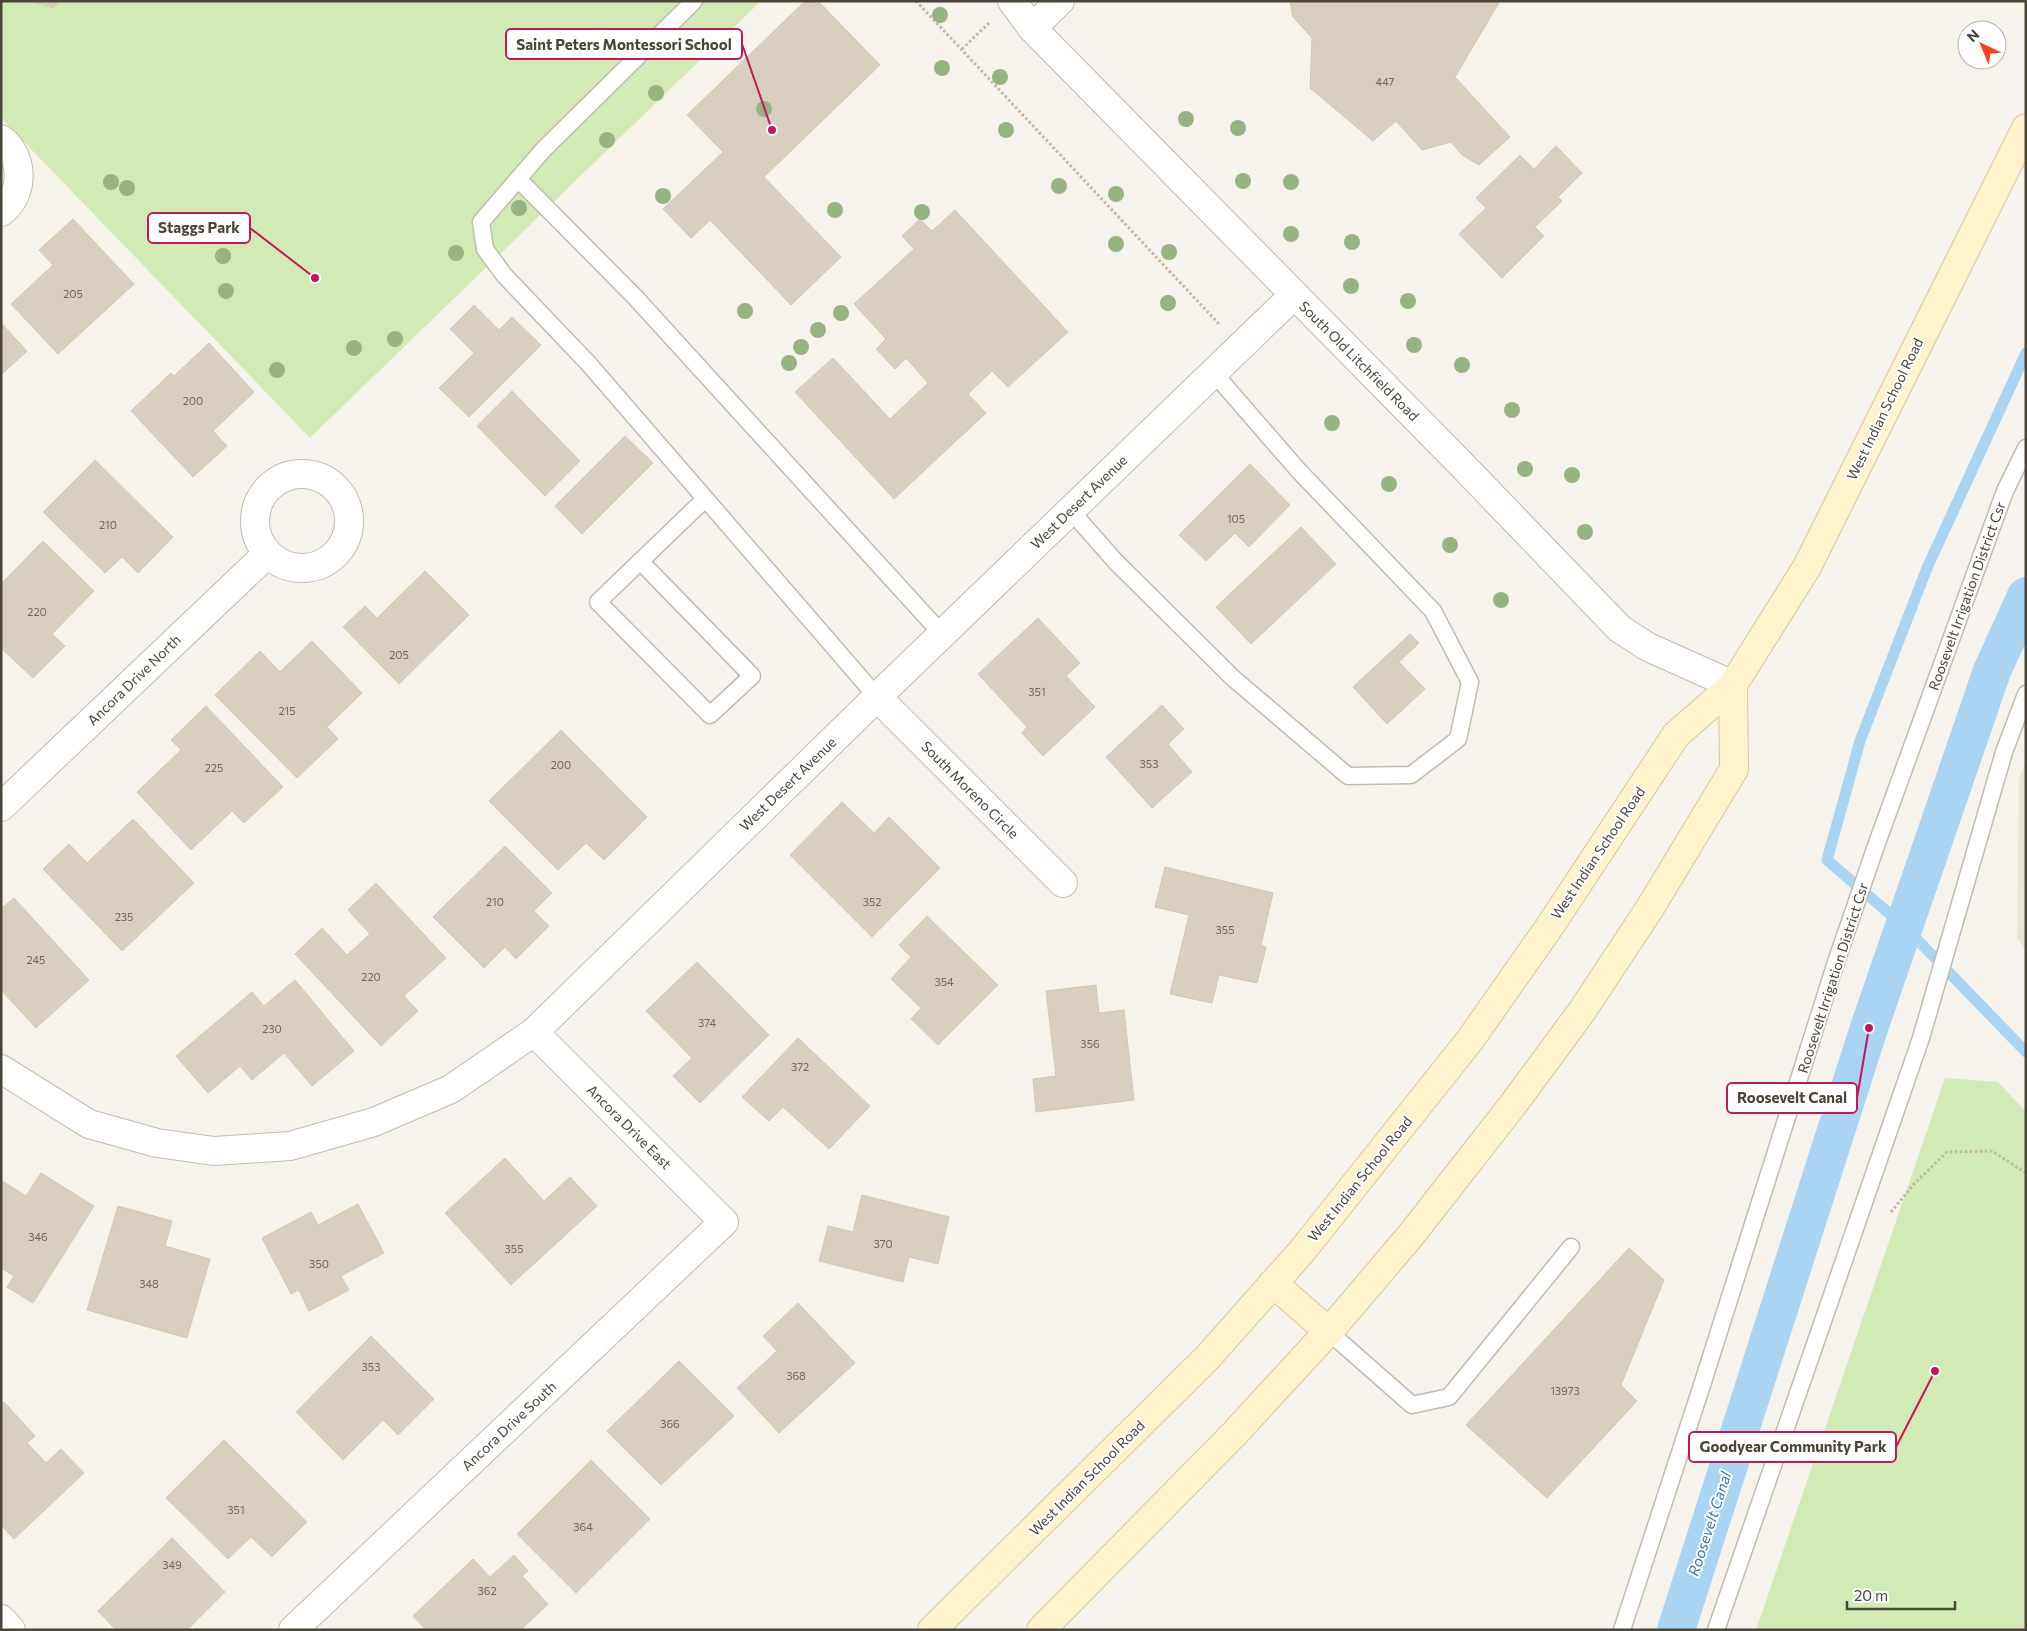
<svg xmlns="http://www.w3.org/2000/svg" width="2027" height="1631" viewBox="0 0 2027 1631" font-family="Commissioner,sans-serif">
  <rect width="100%" height="100%" fill="#f6f3ec"/>
  <polygon fill="#eae5da" points="2026,761 2026,949 2017,939 2019,778"/>
  <g fill="#d2eab5">
    <polygon points="1,1 761,1 310,438 1,118"/>
    <polygon points="1945,1078 1998,1082 2026,1112 2026,1630 1756,1630"/>
  </g>
  <g fill="none" stroke-linecap="round" stroke-linejoin="round">
    <polyline stroke="#a9d4f2" stroke-width="11" points="2026,353 1927,568 1860,741 1827,860 1905,927 2026,1052"/>
    <polyline stroke="#a9d4f2" stroke-width="38" points="1676,1630 1869,1028 1992,671 2026,596"/>
  </g>
  <g fill="#d8cfc1" stroke="#d3c7b4">
    <polygon points="33,1 59,1 53,8"/>
    <polygon points="805,1 818,1 880,65 764,177 841,257 791,305 710,220 691,238 663,209 723,152 687,115"/>
    <polygon points="1290,1 1500,1 1455,77 1510,137 1479,165 1462,155 1451,142 1422,150 1396,121 1373,141 1310,88 1312,38 1293,17"/>
    <polygon points="1556,146 1582,173 1558,197 1562,201 1535,227 1544,236 1502,278 1459,234 1486,208 1476,198 1520,155 1534,169"/>
    <polygon points="955,210 1068,332 1008,387 992,371 968,394 986,413 894,499 795,392 833,358 890,419 928,383 906,358 895,369 876,349 886,339 854,304 914,249 902,236 920,219 932,231"/>
    <polygon points="73,219 134,284 58,354 11,304 53,265 39,250"/>
    <polygon points="474,305 499,330 512,317 541,345 469,417 439,388 474,353 450,329"/>
    <polygon points="1,323 27,351 1,375"/>
    <polygon points="209,343 254,392 213,431 227,446 193,477 131,411 171,373 174,376"/>
    <polygon points="512,391 580,461 545,496 477,426"/>
    <polygon points="625,436 653,463 582,534 555,506"/>
    <polygon points="95,460 173,537 138,573 122,557 105,573 43,512"/>
    <polygon points="1250,464 1290,505 1249,547 1235,533 1206,561 1179,535"/>
    <polygon points="1301,527 1336,564 1251,644 1216,607"/>
    <polygon points="43,541 94,591 52,634 65,646 33,678 1,648 1,584"/>
    <polygon points="425,571 469,615 399,684 343,627 365,606 377,618"/>
    <polygon points="1038,618 1080,663 1066,676 1095,707 1043,756 1022,733 1027,727 978,674"/>
    <polygon points="1410,634 1419,643 1399,662 1425,689 1387,724 1353,687"/>
    <polygon points="312,641 362,693 327,727 338,739 297,778 215,695 260,651 280,672"/>
    <polygon points="1162,705 1184,729 1168,744 1192,772 1152,808 1106,757"/>
    <polygon points="206,706 283,787 244,823 232,811 191,850 137,792 181,750 171,740"/>
    <polygon points="561,730 647,817 604,860 586,843 558,870 489,801"/>
    <polygon points="842,802 874,833 889,817 940,868 872,937 790,855"/>
    <polygon points="133,819 194,883 122,951 43,869 69,844 87,863"/>
    <polygon points="505,846 552,893 534,911 549,926 516,959 505,947 484,968 433,917"/>
    <polygon points="1165,867 1273,893 1261,945 1266,947 1257,983 1219,975 1212,1003 1170,994 1189,915 1155,907"/>
    <polygon points="376,883 446,958 404,996 418,1011 381,1046 295,954 322,928 347,955 370,934 348,910"/>
    <polygon points="14,898 89,980 36,1028 1,990 1,909"/>
    <polygon points="927,916 998,985 938,1045 911,1019 921,1008 891,979 911,957 899,945"/>
    <polygon points="697,962 769,1035 700,1103 673,1076 692,1058 646,1011"/>
    <polygon points="295,980 354,1051 312,1086 284,1053 252,1080 240,1066 208,1093 176,1056 252,992 264,1006"/>
    <polygon points="1096,985 1099,1013 1124,1010 1134,1100 1036,1112 1033,1079 1056,1076 1046,991"/>
    <polygon points="798,1038 870,1106 829,1149 783,1107 769,1121 742,1097"/>
    <polygon points="505,1158 544,1201 570,1177 597,1206 511,1285 445,1213"/>
    <polygon points="41,1173 94,1206 33,1303 7,1287 14,1276 1,1268 1,1180 26,1196"/>
    <polygon points="862,1195 949,1217 938,1264 909,1257 903,1282 819,1261 828,1226 853,1232"/>
    <polygon points="358,1204 384,1253 341,1276 349,1290 309,1311 299,1290 291,1294 262,1238 311,1212 318,1225"/>
    <polygon points="118,1206 172,1221 165,1246 210,1259 187,1338 87,1310"/>
    <polygon points="1629,1248 1664,1280 1621,1385 1637,1401 1547,1498 1466,1425"/>
    <polygon points="798,1303 855,1363 779,1433 737,1388 777,1351 763,1336"/>
    <polygon points="371,1336 434,1399 398,1435 383,1420 343,1460 296,1412"/>
    <polygon points="679,1361 734,1416 661,1485 607,1431"/>
    <polygon points="4,1402 35,1436 27,1443 46,1463 61,1449 84,1473 14,1539 1,1525 1,1405"/>
    <polygon points="224,1440 307,1522 272,1557 251,1537 228,1559 166,1498"/>
    <polygon points="591,1460 650,1519 576,1593 517,1534"/>
    <polygon points="172,1538 225,1592 187,1630 116,1630 98,1611"/>
    <polygon points="514,1555 528,1571 522,1576 548,1604 521,1630 426,1630 413,1616 473,1559 490,1577"/>
  </g>
  <g fill="none" stroke-linecap="round" stroke-linejoin="round">
    <g stroke="#c2bbae" stroke-width="19">
      <g id="service">
        <polyline points="518,179 544,149 694,1"/>
        <polyline points="1070,510 1116,562 1233,678 1348,776 1411,775 1458,739 1470,682 1433,611 1298,470 1213,372"/>
        <polyline points="640,561 752,676 710,715 598,602 705,499"/>
        <polyline points="877,697 588,363 504,275 485,249 481,222 518,179 635,297 942,634"/>
        <polyline points="1329,1332 1412,1405 1449,1397 1571,1247"/>
        <polyline points="1622,1630 1703,1382 1837,959 1877,843 2005,491 2026,448"/>
        <polyline points="1716,1630 1921,1038 2004,752 2026,694"/>
      </g>
    </g>
    <g stroke="#c2bbae" stroke-width="30">
      <g id="minor">
        <polyline points="1012,1 1032,28 1464,467 1620,629 1648,647 1733,685"/>
        <polyline points="1032,28 1060,1"/>
        <path d="M1,139C24,156 25,195 1,212"/>
        <circle cx="302" cy="521" r="47"/>
        <polyline points="877,697 1063,883"/>
        <polyline points="1,807 267,554"/>
        <polyline points="1,1069 89,1124 157,1143 214,1151 290,1146 374,1122 451,1089 534,1032 877,697 1294,295"/>
        <polyline points="1,1619 11,1630"/>
        <polyline points="293,1630 724,1222 534,1032"/>
      </g>
    </g>
    <g stroke="#d6c79b" stroke-width="30">
      <g id="secondary">
        <polyline points="1273,1283 1329,1332"/>
        <polyline points="932,1630 1207,1358 1302,1251 1470,1040 1550,926 1676,735 1733,685 1807,567 2026,128"/>
        <polyline points="1041,1630 1235,1433 1338,1321 1411,1235 1515,1102 1582,1011 1650,908 1734,769 1733,685"/>
      </g>
    </g>
    <g stroke="#c4b79f" stroke-width="3" stroke-dasharray="2.5 2.5" stroke-linecap="butt">
      <polyline points="916,1 1219,324"/>
      <polyline points="962,49 989,23"/>
      <polyline points="1891,1212 1914,1184 1947,1152 1992,1151 2026,1173"/>
    </g>
    <use href="#service" stroke="#fff" stroke-width="16"/>
    <use href="#minor" stroke="#fff" stroke-width="28"/>
    <use href="#secondary" stroke="#fff3cd" stroke-width="28"/>
  </g>
  <g fill="#97b381">
    <circle cx="940" cy="15" r="8"/>
    <circle cx="942" cy="68" r="8"/>
    <circle cx="1000" cy="77" r="8"/>
    <circle cx="656" cy="93" r="8"/>
    <circle cx="764" cy="109" r="8"/>
    <circle cx="1186" cy="119" r="8"/>
    <circle cx="1238" cy="128" r="8"/>
    <circle cx="1006" cy="130" r="8"/>
    <circle cx="607" cy="140" r="8"/>
    <circle cx="1243" cy="181" r="8"/>
    <circle cx="111" cy="182" r="8"/>
    <circle cx="1291" cy="182" r="8"/>
    <circle cx="1059" cy="186" r="8"/>
    <circle cx="127" cy="188" r="8"/>
    <circle cx="1116" cy="194" r="8"/>
    <circle cx="663" cy="196" r="8"/>
    <circle cx="519" cy="208" r="8"/>
    <circle cx="835" cy="210" r="8"/>
    <circle cx="922" cy="212" r="8"/>
    <circle cx="1291" cy="234" r="8"/>
    <circle cx="1352" cy="242" r="8"/>
    <circle cx="1116" cy="244" r="8"/>
    <circle cx="1169" cy="252" r="8"/>
    <circle cx="456" cy="253" r="8"/>
    <circle cx="223" cy="256" r="8"/>
    <circle cx="1351" cy="286" r="8"/>
    <circle cx="226" cy="291" r="8"/>
    <circle cx="1408" cy="301" r="8"/>
    <circle cx="1168" cy="303" r="8"/>
    <circle cx="745" cy="311" r="8"/>
    <circle cx="841" cy="313" r="8"/>
    <circle cx="818" cy="330" r="8"/>
    <circle cx="395" cy="339" r="8"/>
    <circle cx="1414" cy="345" r="8"/>
    <circle cx="801" cy="347" r="8"/>
    <circle cx="354" cy="348" r="8"/>
    <circle cx="789" cy="363" r="8"/>
    <circle cx="1462" cy="365" r="8"/>
    <circle cx="277" cy="370" r="8"/>
    <circle cx="1512" cy="410" r="8"/>
    <circle cx="1332" cy="423" r="8"/>
    <circle cx="1525" cy="469" r="8"/>
    <circle cx="1572" cy="475" r="8"/>
    <circle cx="1389" cy="484" r="8"/>
    <circle cx="1585" cy="532" r="8"/>
    <circle cx="1450" cy="545" r="8"/>
    <circle cx="1501" cy="600" r="8"/>
  </g>
  <g text-anchor="middle" stroke-width="4" stroke-linejoin="round" paint-order="stroke">
    <g font-size="11" fill="#6e675b">
      <text x="1385" y="86">447</text>
      <text x="73" y="298">205</text>
      <text x="193" y="405">200</text>
      <text x="1236" y="523">105</text>
      <text x="108" y="529">210</text>
      <text x="37" y="616">220</text>
      <text x="399" y="659">205</text>
      <text x="1037" y="696">351</text>
      <text x="287" y="715">215</text>
      <text x="1149" y="768">353</text>
      <text x="561" y="769">200</text>
      <text x="214" y="772">225</text>
      <text x="495" y="906">210</text>
      <text x="872" y="906">352</text>
      <text x="124" y="921">235</text>
      <text x="1225" y="934">355</text>
      <text x="36" y="964">245</text>
      <text x="371" y="981">220</text>
      <text x="944" y="986">354</text>
      <text x="707" y="1027">374</text>
      <text x="272" y="1033">230</text>
      <text x="1090" y="1048">356</text>
      <text x="800" y="1071">372</text>
      <text x="38" y="1241">346</text>
      <text x="883" y="1248">370</text>
      <text x="514" y="1253">355</text>
      <text x="319" y="1268">350</text>
      <text x="149" y="1288">348</text>
      <text x="371" y="1371">353</text>
      <text x="796" y="1380">368</text>
      <text x="1565" y="1395">13973</text>
      <text x="670" y="1428">366</text>
      <text x="236" y="1514">351</text>
      <text x="583" y="1531">364</text>
      <text x="172" y="1569">349</text>
      <text x="487" y="1595">362</text>
    </g>
    <g font-size="14" fill="#4b4439" stroke="#fff">
      <text transform="translate(1359 361) rotate(45)" y="5">South Old Litchfield Road</text>
      <text transform="translate(1885 409) rotate(-64)" y="5">West Indian School Road</text>
      <text transform="translate(1079 502) rotate(-44)" y="5">West Desert Avenue</text>
      <text transform="translate(1967 596) rotate(-70)" y="5">Roosevelt Irrigation District Csr</text>
      <text transform="translate(134 680) rotate(-44)" y="5">Ancora Drive North</text>
      <text transform="translate(788 784) rotate(-44)" y="5">West Desert Avenue</text>
      <text transform="translate(970 790) rotate(45)" y="5">South Moreno Circle</text>
      <text transform="translate(1598 853) rotate(-56)" y="5">West Indian School Road</text>
      <text transform="translate(1833 978) rotate(-72)" y="5">Roosevelt Irrigation District Csr</text>
      <text transform="translate(629 1127) rotate(45)" y="5">Ancora Drive East</text>
      <text transform="translate(1360 1179) rotate(-51)" y="5">West Indian School Road</text>
      <text transform="translate(509 1426) rotate(-43)" y="5">Ancora Drive South</text>
      <text transform="translate(1087 1478) rotate(-45)" y="5">West Indian School Road</text>
    </g>
    <g font-size="15" font-style="italic" fill="#2e7ab2" stroke="#fff">
      <text transform="translate(1710 1524) rotate(-72)" y="5">Roosevelt Canal</text>
    </g>
  </g>
  <path fill="none" stroke="#c2185b" stroke-width="2" d="M772 130L742 44M315 278L250 228M1869 1028L1857 1098M1935 1371L1896 1447"/>
  <g fill="#c2185b" stroke="#fff" stroke-width="2">
    <circle cx="772" cy="130" r="5"/>
    <circle cx="315" cy="278" r="5"/>
    <circle cx="1869" cy="1028" r="5"/>
    <circle cx="1935" cy="1371" r="5"/>
  </g>
  <g fill="#fff" stroke="#c2185b" stroke-width="2">
    <rect x="506" y="29" width="236" height="30" rx="5"/>
    <rect x="148" y="213" width="102" height="30" rx="5"/>
    <rect x="1727" y="1083" width="130" height="30" rx="5"/>
    <rect x="1689" y="1432" width="207" height="30" rx="5"/>
  </g>
  <g font-size="15" text-anchor="middle" font-weight="bold" fill="#4b4439">
    <text x="624" y="50">Saint Peters Montessori School</text>
    <text x="199" y="233">Staggs Park</text>
    <text x="1792" y="1103">Roosevelt Canal</text>
    <text x="1793" y="1452">Goodyear Community Park</text>
  </g>
  <rect width="2027" height="1631" fill="none" stroke="#4b4439" stroke-width="5"/>
  <g transform="translate(1982 45) rotate(316)"><circle r="24" fill="#ffffff" stroke="#b7b4b0"/>
  <path d="M0-4L9 19L0 12L-9 19Z" fill="#fc3f1d"/>
  <text y="-8" font-size="14" font-weight="bold" text-anchor="middle" fill="#4b4439">N</text>
  </g>
  <path d="M1847 1601v8h108v-8" fill="none" stroke="#4b4439" stroke-width="2.5"/>
  <text x="1854" y="1601" font-size="15" fill="#4b4439" stroke="#ffffff" stroke-width="4" paint-order="stroke">20 m</text>
</svg>
